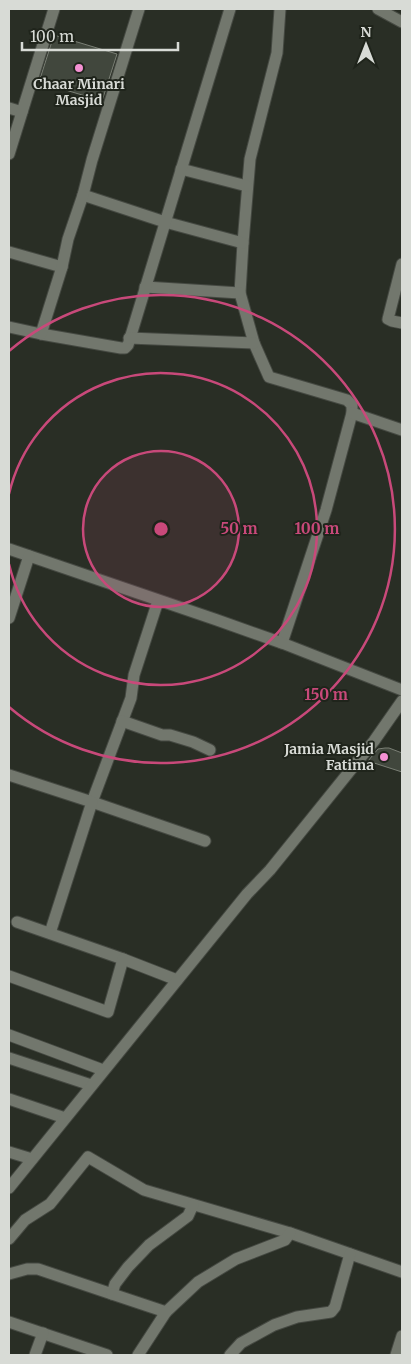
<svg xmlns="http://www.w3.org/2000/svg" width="411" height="1364" viewBox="0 0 411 1364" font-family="Merriweather,serif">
  <rect width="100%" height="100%" fill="#292e25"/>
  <g fill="#41473d" stroke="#7a7f75">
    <polygon points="54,35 117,54 102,101 39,82"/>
    <polygon points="385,748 389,748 402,753 402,772 368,761 378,749"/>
  </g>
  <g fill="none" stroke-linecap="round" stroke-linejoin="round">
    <g stroke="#454942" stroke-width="13">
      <g id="street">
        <polyline points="280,9 277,53 250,159 243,243 240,293 254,343 269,377 347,400 352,405 352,413 326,510 282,643"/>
        <polyline points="378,9 402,22"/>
        <polyline points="9,108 22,112"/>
        <polyline points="9,154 54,9"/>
        <polyline points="181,169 247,186"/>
        <polyline points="83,195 165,222 243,243"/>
        <polyline points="9,252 62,267"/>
        <polyline points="402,264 388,319 392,321 402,323"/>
        <polyline points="145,287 240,293"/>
        <polyline points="9,327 41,334 121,348 125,348 128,345 230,9"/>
        <polyline points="41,334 62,267 68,239 83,195 92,160 139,9"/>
        <polyline points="129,338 254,343"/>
        <polyline points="352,413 402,430"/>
        <polyline points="9,549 217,620 282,643 402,690"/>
        <polyline points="158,601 134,675 131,698 92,802 205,841"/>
        <polyline points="9,618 29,556"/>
        <polyline points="122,721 162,735 170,735 193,742 210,750"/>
        <polyline points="9,775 92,802 50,933"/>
        <polyline points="17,922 123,959"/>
        <polyline points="9,976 108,1012 123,959 177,980"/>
        <polyline points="9,1035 103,1070"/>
        <polyline points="9,1058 91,1085"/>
        <polyline points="9,1099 65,1118"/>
        <polyline points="9,1152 32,1159"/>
        <polyline points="9,1188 247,894 270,870 374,741 402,701"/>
        <polyline points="9,1239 25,1220 50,1204 88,1157 144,1190 290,1233 402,1272"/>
        <polyline points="9,1274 27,1269 38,1269 112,1294 115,1284 128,1267 149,1245 188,1216 193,1205"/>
        <polyline points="112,1294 166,1312"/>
        <polyline points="9,1322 107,1355"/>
        <polyline points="35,1355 43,1333"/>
        <polyline points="138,1355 166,1312 198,1282 236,1259 285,1240 290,1233"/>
        <polyline points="230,1355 241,1343 274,1325 297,1317 331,1312 335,1307 350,1254"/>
        <polyline points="396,1355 402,1336"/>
      </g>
    </g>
    <use href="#street" stroke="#72776d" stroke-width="11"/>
  </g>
  <circle cx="161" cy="529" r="78" fill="#c8497a" fill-opacity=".12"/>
  <g fill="none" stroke="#c8497a" stroke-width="2.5">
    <circle cx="161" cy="529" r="78"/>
    <path d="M9 494A156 156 0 1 1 9 564"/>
    <path d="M9 351A234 234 0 1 1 9 707"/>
  </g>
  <g fill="#f491d3" stroke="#1f241b" stroke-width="2">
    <circle cx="79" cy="68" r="5"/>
    <circle cx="384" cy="757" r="5"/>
  </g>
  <g text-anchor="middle" stroke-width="4" stroke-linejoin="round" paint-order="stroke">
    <g font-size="14" font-weight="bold" fill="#d8dbd6" stroke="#1f241b">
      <text x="79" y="89">Chaar Minari<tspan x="79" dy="16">Masjid</tspan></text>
      <text x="374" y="754" text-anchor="end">Jamia Masjid<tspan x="374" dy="16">Fatima</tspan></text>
    </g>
  </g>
  <circle cx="161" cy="529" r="8" fill="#c8497a" stroke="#1f241b" stroke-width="2.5"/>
  <g font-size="15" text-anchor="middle" font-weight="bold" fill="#c8497a" stroke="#1f241b" stroke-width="4" stroke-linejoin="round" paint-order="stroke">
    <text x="239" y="534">50 m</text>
    <text x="317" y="534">100 m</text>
    <text x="326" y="700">150 m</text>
  </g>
  <rect width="411" height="1364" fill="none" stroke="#d8dbd6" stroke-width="20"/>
  <g transform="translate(366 45)" stroke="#1f241b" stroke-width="4" paint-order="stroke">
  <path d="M0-4L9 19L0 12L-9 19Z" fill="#d8dbd6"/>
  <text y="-8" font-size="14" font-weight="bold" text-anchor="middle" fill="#d8dbd6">N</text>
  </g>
  <path d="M22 42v8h156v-8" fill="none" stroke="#d8dbd6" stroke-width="2.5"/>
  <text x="30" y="42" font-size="15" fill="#d8dbd6" stroke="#1f241b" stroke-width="4" paint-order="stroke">100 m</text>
</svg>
